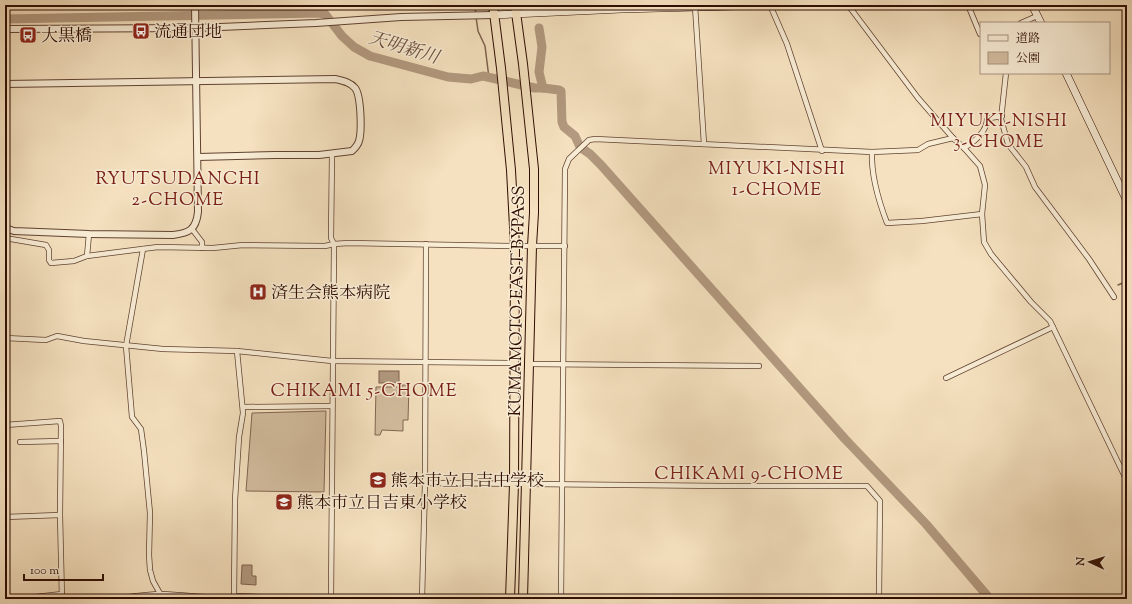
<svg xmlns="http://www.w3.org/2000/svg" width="1132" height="604" viewBox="0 0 1132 604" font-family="'Sorts Mill Goudy','Noto Serif JP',serif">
  <rect width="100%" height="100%" fill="#f5e1bf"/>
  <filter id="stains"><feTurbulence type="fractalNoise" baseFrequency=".005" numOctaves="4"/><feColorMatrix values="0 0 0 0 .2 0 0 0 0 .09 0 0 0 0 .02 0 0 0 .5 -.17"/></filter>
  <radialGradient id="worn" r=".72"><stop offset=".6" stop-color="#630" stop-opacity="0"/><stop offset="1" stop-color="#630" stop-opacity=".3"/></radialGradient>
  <g fill="#d3bd9f" stroke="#816550">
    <polygon points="402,385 409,385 408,420 403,420 403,431 382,430 380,435 375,435 376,387 402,387"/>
    <polygon points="326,411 324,492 246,491 252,413"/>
  </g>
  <g fill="#b2997f" stroke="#7e614d">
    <rect x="379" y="371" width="20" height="12"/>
    <polygon points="242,565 252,565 252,576 256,576 256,585 241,584"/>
  </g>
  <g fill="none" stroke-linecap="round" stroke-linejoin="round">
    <g stroke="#7e614d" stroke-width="1.5">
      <polyline points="474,5 476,13"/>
      <polyline points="476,17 478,31 485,46 489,78"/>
      <polyline points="1118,285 1127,281"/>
    </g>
    <g stroke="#b2997f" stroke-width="9">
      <polyline points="5,19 319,13 325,14 342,36 354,47 370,56 448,77 471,79 483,76 535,88 543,88"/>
      <polyline points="539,28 542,47 539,72 543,88 559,90 561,91 562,122 564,127 575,136 580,147 590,154 601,165 845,439 926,524 990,599"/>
    </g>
    <g stroke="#604231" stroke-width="6">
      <g id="minor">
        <polyline points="770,5 787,44 822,151"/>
        <polyline points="848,5 918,98 953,138 964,148 980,166 985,185 982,214 984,242 991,254 1031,302 1050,321 1127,481"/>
        <polyline points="968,5 980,34 981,34"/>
        <polyline points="695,6 704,144"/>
        <polyline points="1021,23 1037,16"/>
        <polyline points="1006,73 1001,119 1008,144 1026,167 1035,187 1089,259 1114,297"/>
        <path d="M964,148C974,142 986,132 987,120L990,118L1002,116"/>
        <path d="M872,152C871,174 879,202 887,223L922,221L982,214"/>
        <polyline points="192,229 202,242 202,248"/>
        <polyline points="5,238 46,245 49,250 49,260 51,263 74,261 87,256 158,247 213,248 243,245 325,246 334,244 348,243 515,246 565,246"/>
        <polyline points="143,249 126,346 132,417 141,429 144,451 150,513 149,555 150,570 153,581 163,599"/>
        <polyline points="87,256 89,234"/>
        <polyline points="5,338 46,340 57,336 84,341 163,349 237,351 332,361 515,363"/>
        <polyline points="529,364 759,366"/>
        <polyline points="946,378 1053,327"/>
        <polyline points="243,407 332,406"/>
        <polyline points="5,425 60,421 61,426 60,515 62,599"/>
        <polyline points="20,442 61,441"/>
        <polyline points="425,483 723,486 867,486 880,501 879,599"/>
        <polyline points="5,517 60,515"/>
        <polyline points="234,596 235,500 239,437 243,413 237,351"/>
        <polyline points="17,599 62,594"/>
        <path d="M115,599C130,597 146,594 162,594C178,594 223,601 234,596L327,599"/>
        <polyline points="331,599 334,244 331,238 332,154"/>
        <polyline points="422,599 425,483 426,244"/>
        <polyline points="561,599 565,169 569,159 589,140 595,139 872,152 918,150 928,144 953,138"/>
      </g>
    </g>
    <g stroke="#604231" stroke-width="8">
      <g id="tertiary">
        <polyline points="427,5 444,5"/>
        <polyline points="5,6 62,5"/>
        <polyline points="5,29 196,28 316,23 401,17 494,15"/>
        <path d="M5,84L335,79C343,81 350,82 355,88C361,95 362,131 359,141C358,145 355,148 352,151L319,155H275L198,157"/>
        <path d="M5,228L14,231L89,234L173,235C189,233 196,230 198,212L195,5"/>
      </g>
    </g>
    <g stroke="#2f0d02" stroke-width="8">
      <g id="secondary">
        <polyline points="1032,5 1041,23"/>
        <polyline points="494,15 621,9 777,5"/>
        <polyline points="1066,73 1127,201"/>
      </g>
    </g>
    <g stroke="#2f0d02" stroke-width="10">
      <g id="trunk">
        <polyline points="493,5 501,68 511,170 515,246 514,484 510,599"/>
        <polyline points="515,5 523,64 534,169 534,213 532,246 523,599"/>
      </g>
    </g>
    <use href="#minor" stroke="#f8ecd5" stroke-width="4.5"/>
    <use href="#tertiary" stroke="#f8ecd5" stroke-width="6"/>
    <use href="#secondary" stroke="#f8ecd5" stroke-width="7"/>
    <use href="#trunk" stroke="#f5e1bf" stroke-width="8"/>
  </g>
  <defs>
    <g id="bus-square" transform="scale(0.9)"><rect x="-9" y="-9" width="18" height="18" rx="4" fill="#8f2418" stroke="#f8ecd5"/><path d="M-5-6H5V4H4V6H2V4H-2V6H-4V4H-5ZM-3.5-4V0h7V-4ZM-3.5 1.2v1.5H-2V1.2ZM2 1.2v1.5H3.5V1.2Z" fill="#fff"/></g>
    <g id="hospital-square" transform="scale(0.9)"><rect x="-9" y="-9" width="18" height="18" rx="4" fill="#8f2418" stroke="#f8ecd5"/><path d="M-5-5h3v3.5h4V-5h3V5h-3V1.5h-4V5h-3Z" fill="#fff"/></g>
    <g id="school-square" transform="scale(0.9)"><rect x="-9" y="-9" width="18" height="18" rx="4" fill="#8f2418" stroke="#f8ecd5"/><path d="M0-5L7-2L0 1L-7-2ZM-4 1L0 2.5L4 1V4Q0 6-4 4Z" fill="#fff"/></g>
  </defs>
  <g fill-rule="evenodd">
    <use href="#bus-square" x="141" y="31"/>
    <use href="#bus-square" x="28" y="35"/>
    <use href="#hospital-square" x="258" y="292"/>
    <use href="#school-square" x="378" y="480"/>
    <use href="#school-square" x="284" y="502"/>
  </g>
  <g text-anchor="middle" stroke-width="3" stroke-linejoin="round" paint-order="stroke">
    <g font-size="17" fill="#2f0d02" stroke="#f8ecd5" text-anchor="start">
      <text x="154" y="37">流通団地</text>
      <text x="41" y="41">大黒橋</text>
      <text x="271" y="298">済生会熊本病院</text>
      <text x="391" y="486">熊本市立日吉中学校</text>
      <text x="297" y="508">熊本市立日吉東小学校</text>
    </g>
    <g font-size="17" fill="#2f0d02" stroke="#f8ecd5">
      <text transform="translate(516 301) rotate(-89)" y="6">KUMAMOTO-EAST BYPASS</text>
    </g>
    <g font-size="18" font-style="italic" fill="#6a4c3a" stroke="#f8ecd5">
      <text transform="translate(404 47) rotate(17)" y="6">天明新川</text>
    </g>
    <g font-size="18" letter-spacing="1" fill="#7a1f14" stroke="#f8ecd5">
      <text x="999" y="126">MIYUKI-NISHI<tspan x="999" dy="21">3-CHOME</tspan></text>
      <text x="777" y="174">MIYUKI-NISHI<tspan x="777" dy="21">1-CHOME</tspan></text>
      <text x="178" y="184">RYUTSUDANCHI<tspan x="178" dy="21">2-CHOME</tspan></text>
      <text x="364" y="396">CHIKAMI 5-CHOME</text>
      <text x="749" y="479">CHIKAMI 9-CHOME</text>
    </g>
  </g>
  <rect width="1132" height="604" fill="none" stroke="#f5e1bf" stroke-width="20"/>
  <rect x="6" y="6" width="1120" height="592" fill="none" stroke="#2f0d02" stroke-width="2"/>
  <rect x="10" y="10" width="1112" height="584" fill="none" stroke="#2f0d02"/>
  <rect x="980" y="22" width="130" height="52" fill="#f8ecd5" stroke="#a89381"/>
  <rect x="988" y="35" width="20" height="6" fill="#f8ecd5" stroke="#a89381"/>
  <text x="1016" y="42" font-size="12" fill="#2f0d02">道路</text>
  <rect x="988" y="52" width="20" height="12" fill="#d3bd9f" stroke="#a89381"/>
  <text x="1016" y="62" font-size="12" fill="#2f0d02">公園</text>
  <g transform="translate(1090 562) rotate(274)" stroke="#f8ecd5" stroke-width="3" paint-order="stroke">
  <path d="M0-3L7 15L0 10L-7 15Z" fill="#2f0d02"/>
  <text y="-6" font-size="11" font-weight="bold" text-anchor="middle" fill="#2f0d02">N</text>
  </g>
  <path d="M24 574v6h79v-6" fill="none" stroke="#2f0d02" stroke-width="2"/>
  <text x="30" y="574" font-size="12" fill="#2f0d02" stroke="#f8ecd5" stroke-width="3" paint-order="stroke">100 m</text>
  <rect width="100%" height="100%" filter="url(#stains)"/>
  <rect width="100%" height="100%" fill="url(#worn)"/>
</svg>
